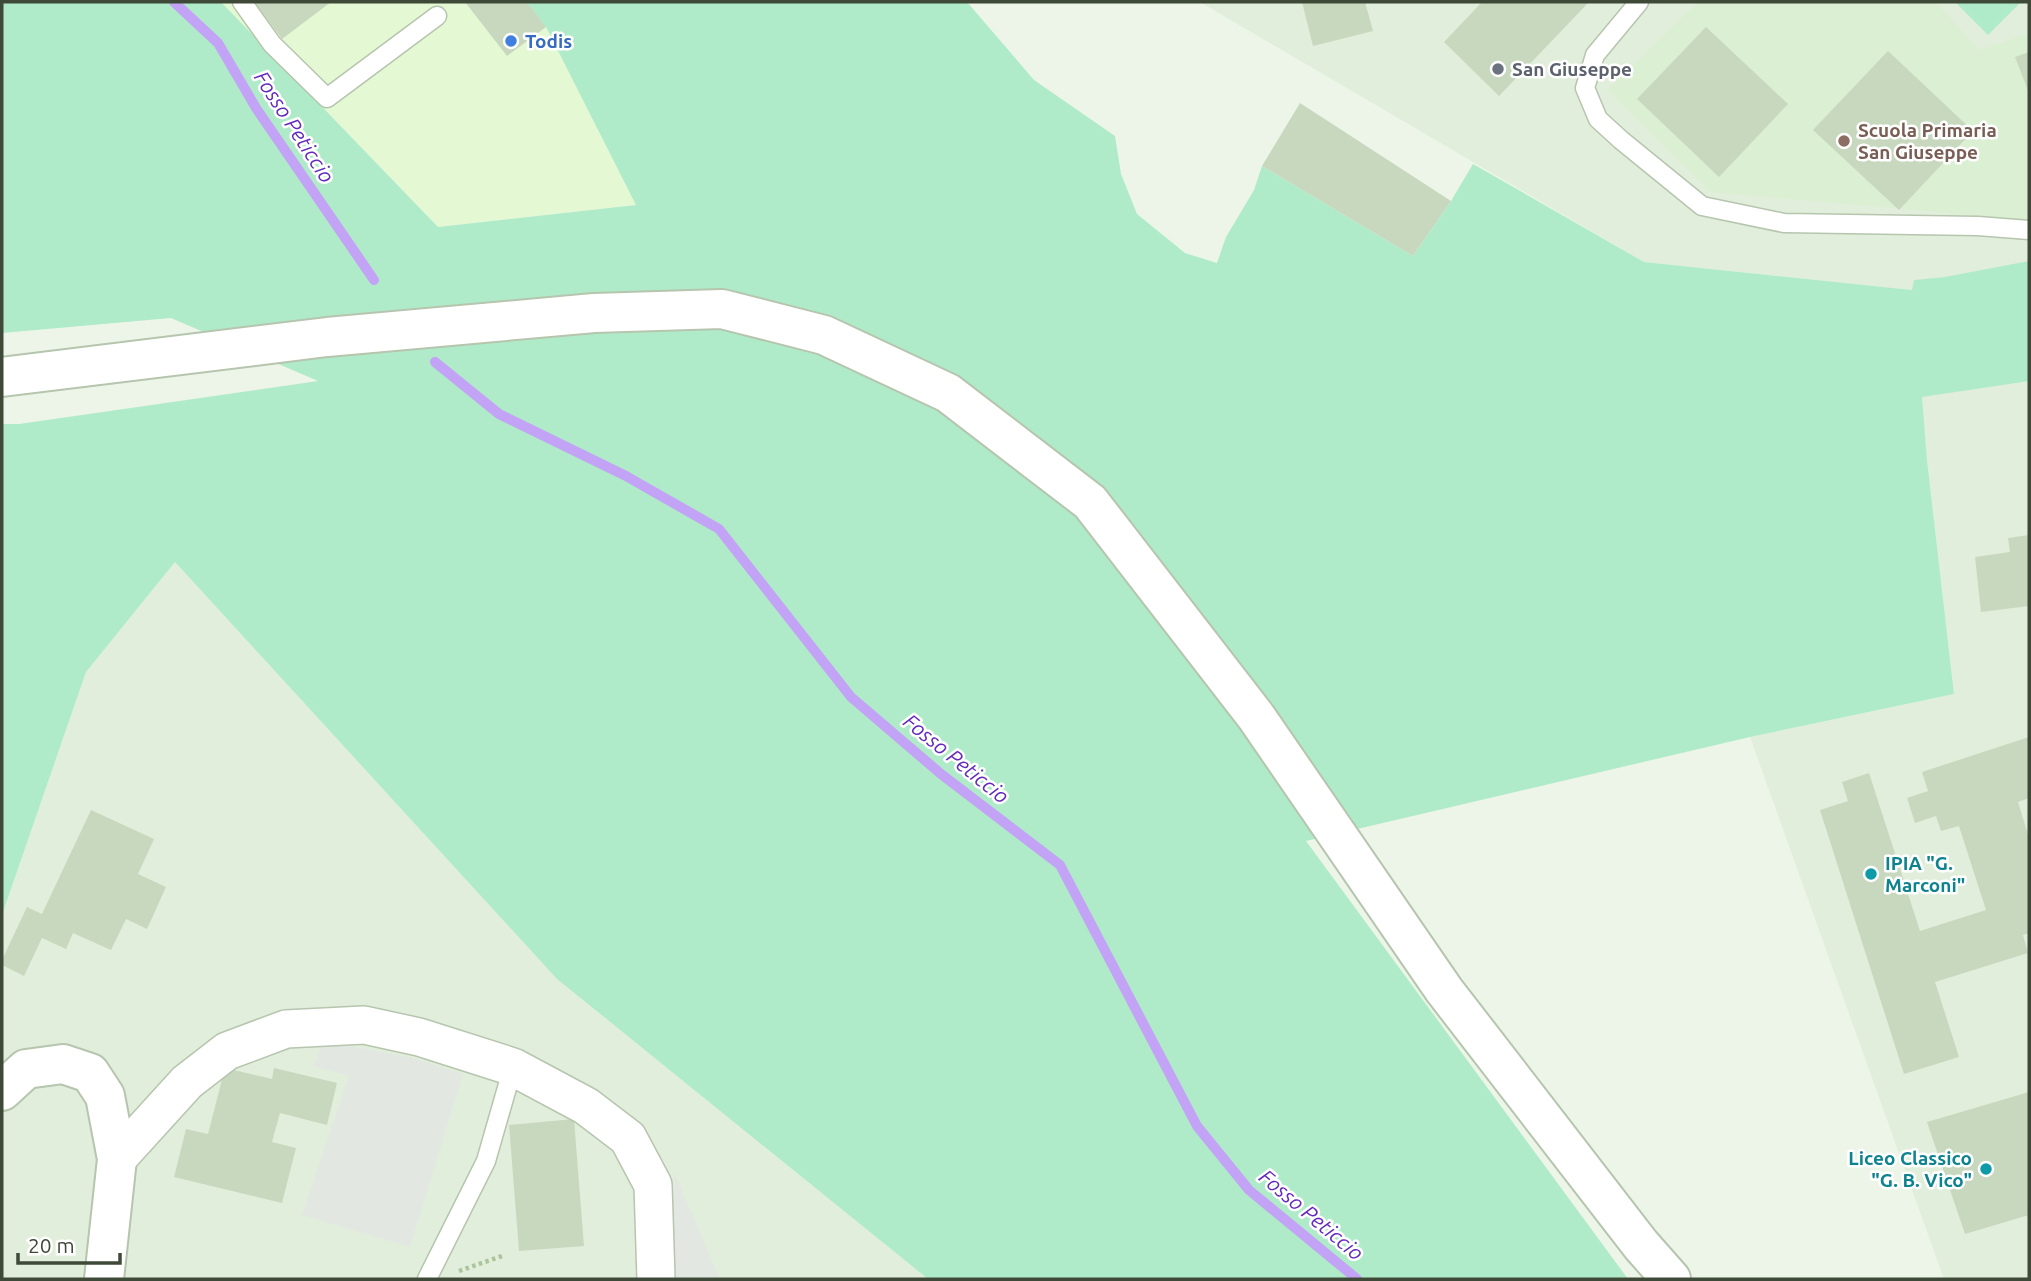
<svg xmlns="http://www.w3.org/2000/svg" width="2031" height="1281" viewBox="0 0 2031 1281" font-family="Ubuntu,sans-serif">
  <rect width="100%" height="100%" fill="#edf5e9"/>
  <g fill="#e1eedb">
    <polygon points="1200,2 2029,2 2029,1279 1944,1279 1750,737 1954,694 1927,460 1912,290 1644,262"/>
    <polygon points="175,562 557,979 928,1279 2,1279 2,915 86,672"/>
  </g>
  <polygon fill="#e4f8d4" points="221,2 527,2 546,27 637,205 438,227"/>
  <polygon fill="#dbefd2" points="1698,2 1935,2 1980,50 2029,33 2029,220 1711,192 1608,90"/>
  <g fill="#b0ebc9">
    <polygon points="2,2 221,2 438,227 636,205 546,27 526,2 967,2 1034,80 1115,136 1121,174 1137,214 1185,253 1217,263 1226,237 1254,190 1262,166 1413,256 1451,201 1473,164 1644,262 1912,290 1914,280 1945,277 2029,261 2029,381 1922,397 1927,460 1954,694 1750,737 1306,841 1628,1279 928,1279 557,979 175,562 86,672 2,915 2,424 19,424 318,381 171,318 2,333"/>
    <polygon points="1955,2 2021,2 1988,35"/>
  </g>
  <g fill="#e3e7e1">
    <polygon points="324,1041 413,1058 463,1074 410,1247 302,1215 349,1076 313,1066"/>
    <polygon points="674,1172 720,1279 671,1279"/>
  </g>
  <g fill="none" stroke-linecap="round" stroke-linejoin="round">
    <g stroke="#c2a3f5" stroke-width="10">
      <polyline points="174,2 218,43 256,108 374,280"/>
      <polyline points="435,362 499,414 626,476 719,529 851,697 941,774 1060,865 1197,1126 1249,1190 1357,1279"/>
    </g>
  </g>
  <g fill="#c8d8be">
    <polygon points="254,2 331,2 282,39"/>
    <polygon points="465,2 527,2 546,27 507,56"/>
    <polygon points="1302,2 1365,2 1373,31 1313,46"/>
    <polygon points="1482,2 1589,2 1499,96 1444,42"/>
    <polygon points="1706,27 1788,104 1719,177 1637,99"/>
    <polygon points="1888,51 1973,131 1899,210 1813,130"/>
    <polygon points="2029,52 2029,93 2015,57"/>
    <polygon points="1300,103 1451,201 1413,256 1262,166"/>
    <polygon points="2029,535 2029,606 1981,612 1975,557 2010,552 2008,538"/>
    <polygon points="2029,737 2029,798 2018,802 2029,838 2029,933 2023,935 2028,953 1935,982 1959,1057 1904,1074 1820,810 1848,801 1842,782 1869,773 1920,931 1986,910 1959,826 1941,831 1936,816 1915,823 1907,798 1928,791 1922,772"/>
    <polygon points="91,810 154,839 138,874 166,887 147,929 126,919 111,950 73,933 66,949 42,938 24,976 2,965 2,960 27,907 42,914"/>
    <polygon points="225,1068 272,1079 274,1068 337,1083 327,1125 280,1113 272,1142 296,1148 282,1203 174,1177 186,1129 208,1134"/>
    <polygon points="2029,1092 2029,1215 1965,1234 1927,1122"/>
    <polygon points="574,1119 584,1246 519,1251 509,1125"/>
  </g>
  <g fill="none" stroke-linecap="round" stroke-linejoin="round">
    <g stroke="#b6c5ae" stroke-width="21">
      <g id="service">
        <polyline points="242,2 272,44 327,98 437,16"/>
        <polyline points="1639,2 1595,55 1585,88 1598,119 1621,140 1702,206 1784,223 1978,226 2029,230"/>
        <polyline points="427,1279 486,1161 513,1067"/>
      </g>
    </g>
    <g stroke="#b6c5ae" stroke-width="40">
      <polyline id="minor" points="117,1159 187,1082 227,1051 286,1029 364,1025 419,1037 513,1067 586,1106 628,1138 653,1185 656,1279"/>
    </g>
    <g stroke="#b6c5ae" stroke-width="42">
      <g id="tertiary">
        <polyline points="2,377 327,337 594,313 722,309 824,335 948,393 1090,502 1257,718 1444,990 1641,1245 1671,1279"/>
        <polyline points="2,1091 26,1069 63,1064 90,1073 105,1096 117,1159 104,1279"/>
      </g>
    </g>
    <polyline stroke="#abc49b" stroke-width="4.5" stroke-dasharray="3.5 3.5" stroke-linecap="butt" points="459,1271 502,1256"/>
    <use href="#service" stroke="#fff" stroke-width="18"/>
    <use href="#minor" stroke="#fff" stroke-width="37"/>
    <use href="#tertiary" stroke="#fff" stroke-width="38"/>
  </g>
  <circle fill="#3f7fe0" stroke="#fff" stroke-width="2.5" cx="511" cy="41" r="7"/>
  <circle fill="#6b7280" stroke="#fff" stroke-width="2.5" cx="1498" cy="69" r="7"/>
  <circle fill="#8d6e63" stroke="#fff" stroke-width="2.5" cx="1844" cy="141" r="7"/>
  <g fill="#0f9aa8" stroke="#fff" stroke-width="2.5">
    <circle cx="1871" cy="874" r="7"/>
    <circle cx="1986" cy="1169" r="7"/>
  </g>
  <g text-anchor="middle" stroke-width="5" stroke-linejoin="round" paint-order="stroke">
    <g font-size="19" font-weight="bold" fill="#366cbe" stroke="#fff" text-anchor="start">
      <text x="525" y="48">Todis</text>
    </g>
    <g font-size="19" font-weight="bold" fill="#5b616d" stroke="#fff" text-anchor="start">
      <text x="1512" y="76">San Giuseppe</text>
    </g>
    <g font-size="19" font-weight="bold" fill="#785e54" stroke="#fff" text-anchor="start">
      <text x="1858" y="137">Scuola Primaria<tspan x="1858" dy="22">San Giuseppe</tspan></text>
    </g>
    <g font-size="19" font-weight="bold" fill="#0d838f" stroke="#fff" text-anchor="start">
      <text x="1885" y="870">IPIA "G.<tspan x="1885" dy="22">Marconi"</tspan></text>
      <text x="1972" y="1165" text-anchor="end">Liceo Classico<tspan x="1972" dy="22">"G. B. Vico"</tspan></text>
    </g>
    <g font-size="21" font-style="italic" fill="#6429bd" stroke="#fff">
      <text transform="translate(294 127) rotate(57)" y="7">Fosso Peticcio</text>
      <text transform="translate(956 759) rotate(39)" y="7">Fosso Peticcio</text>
      <text transform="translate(1311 1215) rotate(40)" y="7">Fosso Peticcio</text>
    </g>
  </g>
  <rect width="2031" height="1281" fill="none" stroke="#3e4a37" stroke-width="7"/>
  <path d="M18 1253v10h102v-10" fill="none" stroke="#3e4a37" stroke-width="3.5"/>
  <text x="28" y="1253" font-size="21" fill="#3e4a37" stroke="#ffffff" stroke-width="5" paint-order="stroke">20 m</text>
</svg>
